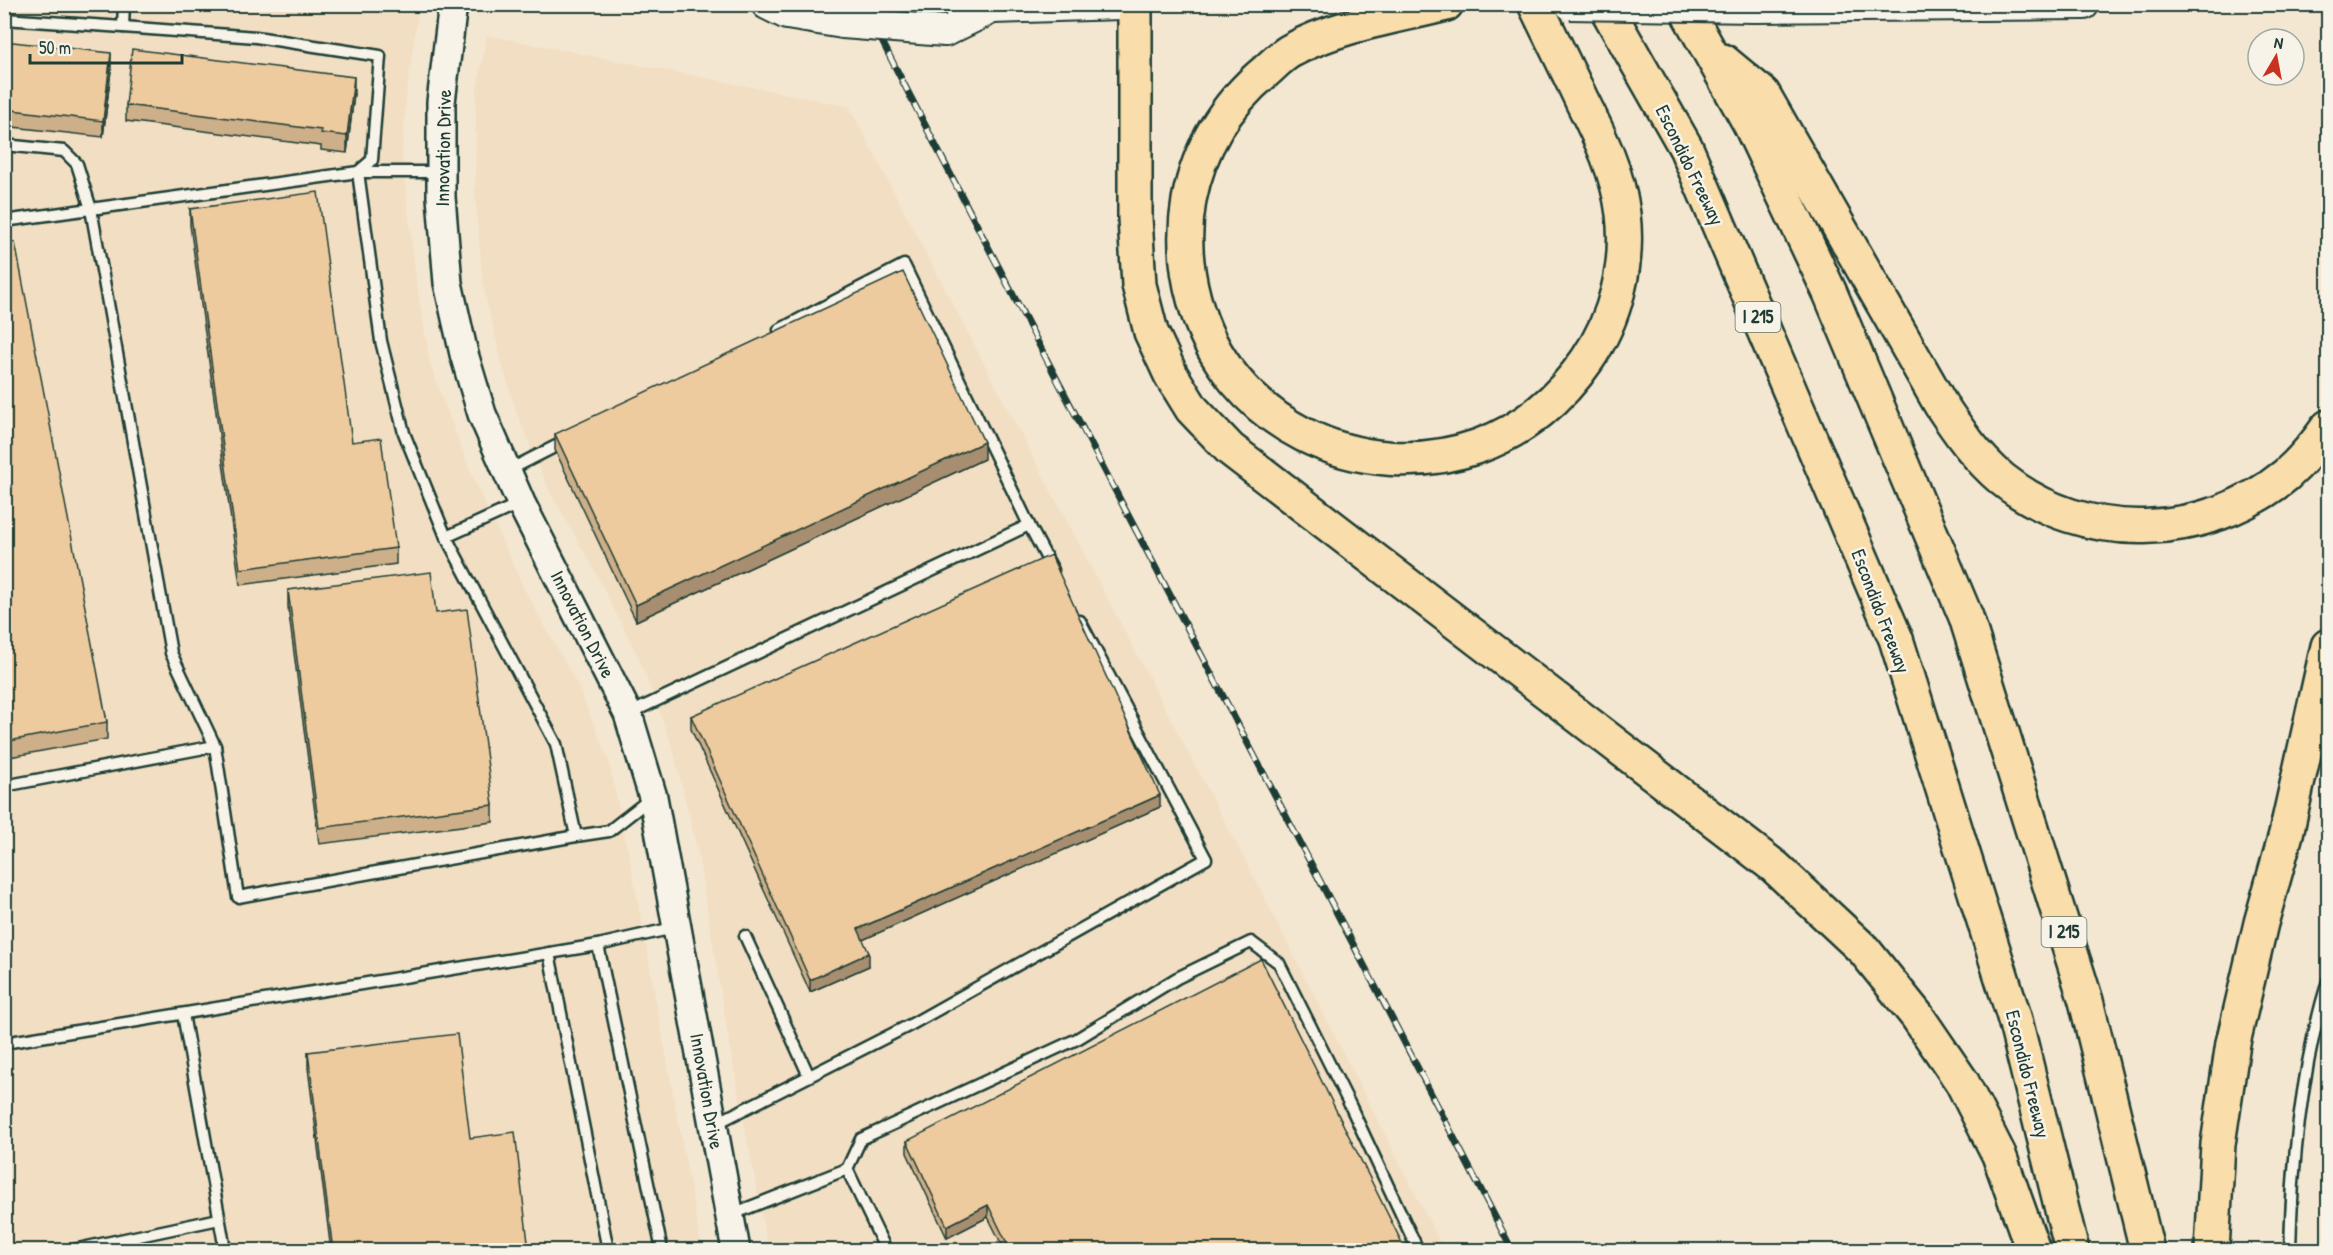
<svg xmlns="http://www.w3.org/2000/svg" width="2333" height="1255" viewBox="0 0 2333 1255" font-family="'Patrick Hand',sans-serif">
  <rect width="100%" height="100%" fill="#f4e7d2"/>
  <filter id="ink" filterUnits="userSpaceOnUse"><feTurbulence type="fractalNoise" baseFrequency=".0167" numOctaves="2"/><feDisplacementMap in="SourceGraphic" scale="12" xChannelSelector="R" yChannelSelector="G"/><feConvolveMatrix kernelMatrix="1 2 1 2 8 2 1 2 1" color-interpolation-filters="sRGB"/></filter>
  <g filter="url(#ink)">
    <g fill="#f2dfc3">
      <polygon points="405,4 413,6 418,14 407,90 402,156 417,286 431,367 469,468 524,588 579,688 609,761 632,869 702,1250 5,1250 5,5"/>
      <polygon points="487,35 849,106 1257,883 1444,1250 768,1250 730,1049 697,849 673,749 640,661 593,568 548,489 517,414 504,372 483,287 475,196 476,93"/>
    </g>
    <g fill="none" stroke-linecap="round" stroke-linejoin="round">
      <g stroke="#1f3d34" stroke-width="15">
        <g id="service">
          <polyline points="4,19 123,27 124,4"/>
          <polyline points="4,145 64,151 77,164 91,209 171,653 215,746"/>
          <polyline points="441,172 358,172 381,341 404,433 446,537"/>
          <polyline points="4,221 358,172 372,160 380,56 256,37 123,27"/>
          <polyline points="779,330 904,265 1029,525"/>
          <polyline points="507,471 568,440"/>
          <polyline points="521,503 446,537 556,744 576,836 609,831 650,799"/>
          <polyline points="628,714 1029,525 1053,570"/>
          <polyline points="4,786 215,746 238,897 576,836"/>
          <polyline points="745,936 809,1076"/>
          <polyline points="598,945 662,1250"/>
          <polyline points="549,953 608,1250"/>
          <polyline points="183,1014 225,1250"/>
          <polyline points="4,1043 598,945 678,927"/>
          <polyline points="715,1124 912,1024 1206,859 1080,621"/>
          <polyline points="847,1169 886,1250"/>
          <polyline points="730,1215 847,1169 861,1139 1077,1039 1177,978 1251,942 1279,963 1350,1105 1418,1250"/>
          <polyline points="73,1250 219,1219"/>
          <path d="M2290,1250C2292,1160 2301,1068 2328,981"/>
        </g>
      </g>
      <g stroke="#1f3d34" stroke-width="32">
        <polyline id="tertiary" points="453,4 441,102 441,197 448,283 464,354 482,414 521,503 628,714 653,797 736,1250"/>
      </g>
      <g stroke="#1f3d34" stroke-width="34">
        <g id="secondary">
          <polyline points="767,4 787,14 843,23"/>
          <polyline points="983,4 992,8 1121,4"/>
          <polyline points="1754,7 2084,4"/>
          <polyline points="945,31 992,8"/>
        </g>
      </g>
      <g stroke="#1f3d34" stroke-width="38">
        <g id="motorway">
          <polyline points="1135,4 1135,218 1139,285 1151,332 1171,375 1192,409 1230,449 1775,867 1864,950 1917,1016 1962,1082 1999,1155 2033,1250"/>
          <path d="M1446,4C1395,17 1338,25 1292,50C1282,55 1274,64 1266,71C1225,105 1199,148 1189,200C1183,235 1185,266 1194,299C1226,423 1360,488 1479,446C1524,430 1561,398 1587,360C1616,318 1629,264 1623,214C1618,173 1600,137 1582,101C1567,69 1551,37 1535,4"/>
          <polyline points="1604,4 1686,148 1896,639 2015,1020 2072,1250"/>
          <polyline points="1683,4 1750,124 1830,293 1966,617 2086,1001 2147,1250"/>
          <path d="M1723,61L1763,94L1941,405C1959,432 1977,458 2002,479C2084,545 2206,541 2286,475C2302,461 2316,444 2328,427"/>
          <polyline points="2212,1250 2218,1144 2233,1043 2261,923 2286,834 2328,646"/>
        </g>
      </g>
      <use href="#service" stroke="#f7f3e8" stroke-width="10"/>
      <use href="#tertiary" stroke="#f7f3e8" stroke-width="27"/>
      <use href="#secondary" stroke="#f7f3e8" stroke-width="30"/>
      <use href="#motorway" stroke="#f9ddab" stroke-width="33"/>
      <g stroke="#1f3d34" stroke-width="7">
        <path id="rail" d="M863,4C1076,422 1298,834 1512,1250"/>
      </g>
      <use href="#rail" stroke="#f7f3e8" stroke-width="4.5" stroke-dasharray="14" stroke-linecap="butt"/>
      <g stroke="#1f3d34" stroke-width="34" stroke-linecap="butt">
        <g id="secondary-bridge">
          <polyline points="1570,4 1754,7"/>
          <polyline points="843,23 945,31"/>
        </g>
      </g>
      <use href="#secondary-bridge" stroke="#f7f3e8" stroke-width="30"/>
    </g>
    <g fill="#cdaf89" stroke="#1f3d34" stroke-width="1.5">
      <polygon points="4,41 111,70 103,137 4,126"/>
      <polygon points="354,94 347,153 321,150 321,146 126,121 126,105"/>
      <polygon points="190,209 352,442 396,548 396,564 240,585 190,225"/>
      <polygon points="4,244 107,722 107,739 4,758"/>
      <polygon points="555,434 984,459 636,621 555,450"/>
      <polygon points="288,590 436,613 493,805 493,822 319,844 288,607"/>
      <polygon points="691,716 1160,807 862,940 869,966 810,992 691,729"/>
      <polygon points="308,1052 470,1138 529,1251 331,1251 308,1068"/>
      <polygon points="907,1141 1406,1251 1005,1251 988,1217 947,1238 907,1153"/>
    </g>
    <g fill="#a78e6f" stroke="#1f3d34" stroke-width="1.5">
      <polygon points="111,53 111,70 103,137 103,121"/>
      <polygon points="354,77 354,94 347,153 347,136"/>
      <polygon points="984,442 984,459 636,621 636,605"/>
      <polygon points="1160,795 1160,807 858,942 858,929"/>
      <polygon points="869,953 869,966 810,992 810,980"/>
      <polygon points="988,1205 988,1217 947,1238 947,1226"/>
    </g>
    <g fill="#eecb9f" stroke="#1f3d34" stroke-width="1.5">
      <polygon points="4,41 111,53 103,121 4,109"/>
      <polygon points="132,49 354,77 347,136 321,133 321,130 126,105"/>
      <polygon points="318,192 352,442 381,438 396,548 240,569 190,209"/>
      <polygon points="15,242 107,722 4,742 4,244"/>
      <polygon points="903,272 984,442 636,605 555,434"/>
      <polygon points="1051,555 1160,795 858,929 869,953 810,980 691,716"/>
      <polygon points="431,572 436,613 467,609 493,805 319,828 288,590"/>
      <polygon points="1261,959 1406,1251 1011,1251 988,1205 947,1226 907,1141"/>
      <polygon points="457,1034 470,1138 515,1132 529,1251 333,1251 308,1052"/>
    </g>
  </g>
  <g text-anchor="middle" stroke-width="5" stroke-linejoin="round" paint-order="stroke">
    <g fill="#f7f3e8" stroke="#60746a" stroke-width="1.5">
      <rect x="1735.5" y="302" width="45" height="30" rx="4.5"/>
      <rect x="2041.5" y="917" width="45" height="30" rx="4.5"/>
    </g>
    <g font-size="18" font-weight="bold" fill="#1f3d34">
      <text x="1758" y="323">I 215</text>
      <text x="2064" y="938">I 215</text>
    </g>
    <g font-size="20" fill="#1f3d34" stroke="#f7f3e8">
      <text transform="translate(443 148) rotate(-89)" y="7">Innovation Drive</text>
      <text transform="translate(1690 165) rotate(64)" y="7">Escondido Freeway</text>
      <text transform="translate(1881 611) rotate(69)" y="7">Escondido Freeway</text>
      <text transform="translate(583 624) rotate(63)" y="7">Innovation Drive</text>
      <text transform="translate(2028 1074) rotate(76)" y="7">Escondido Freeway</text>
      <text transform="translate(707 1091) rotate(80)" y="7">Innovation Drive</text>
    </g>
  </g>
  <rect width="2333" height="1255" fill="none" stroke="#f7f3e8" stroke-width="24"/>
  <rect x="12" y="12" width="2309" height="1231" fill="none" stroke="#1f3d34" stroke-width="2" filter="url(#ink)"/>
  <g transform="translate(2276 57) rotate(10)"><circle r="28" fill="#f7f3e8" stroke="#a1aaa0" stroke-width="1.5"/>
  <path d="M0-4.5L10 22L0 15L-10 22Z" fill="#c8321e"/>
  <text y="-9" font-size="16" font-weight="bold" text-anchor="middle" fill="#1f3d34">N</text>
  </g>
  <path d="M30 54v9h152v-9" fill="none" stroke="#1f3d34" stroke-width="3"/>
  <text x="39" y="54" font-size="18" fill="#1f3d34" stroke="#f7f3e8" stroke-width="4.5" paint-order="stroke">50 m</text>
</svg>
